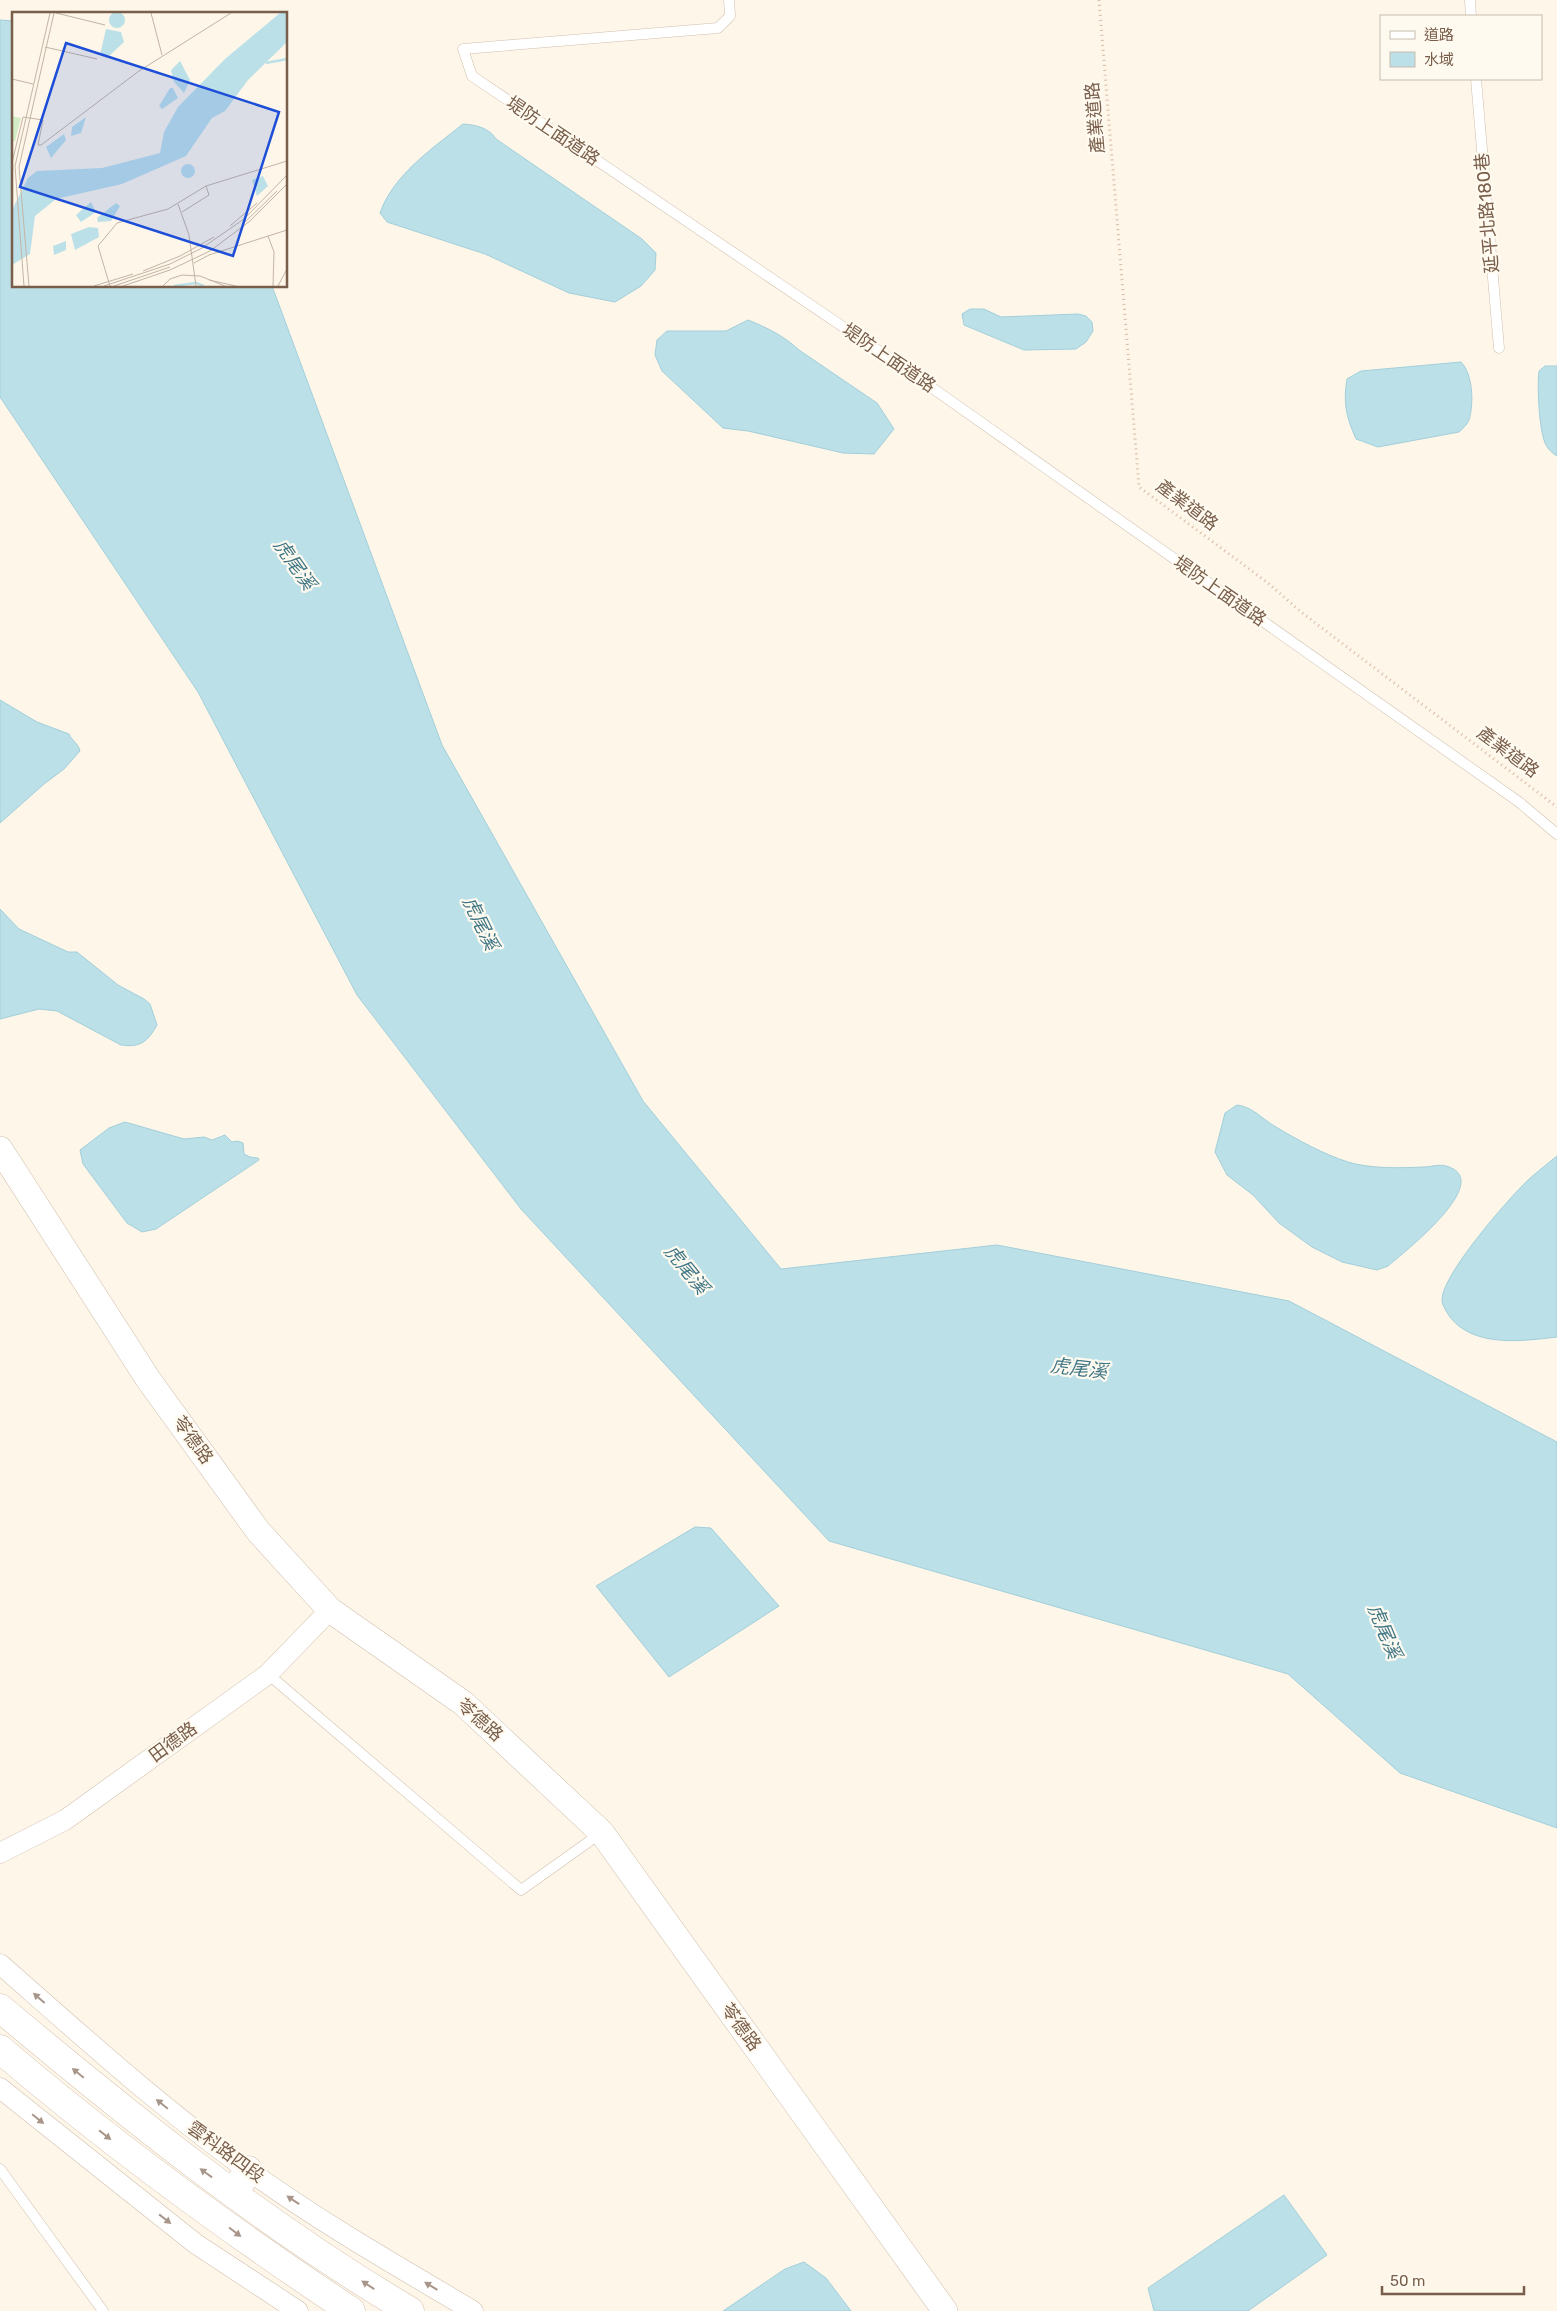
<svg xmlns="http://www.w3.org/2000/svg" width="1557" height="2311" viewBox="0 0 1557 2311" font-family="Rubik,'Noto Sans TC',sans-serif">
  <rect width="100%" height="100%" fill="#fdf6e9"/>
  <g fill="#bce0e8" stroke="#a2cfda">
    <polygon points="0,20 14,21 14,286 272,286 442,745 643,1101 781,1269 997,1245 1289,1301 1557,1442 1557,1828 1400,1773 1288,1674 829,1541 521,1209 357,995 198,692 0,397"/>
    <path d="M463,124C477,125 489,128 496,139L642,239L656,253L655,270L641,286L615,302L569,293L485,254L387,222L380,213C393,175 433,148 463,124Z"/>
    <polygon points="970,309 984,309 1001,317 1078,314 1086,316 1092,322 1093,331 1086,342 1076,349 1024,350 964,325 962,314"/>
    <path d="M748,320C768,328 784,336 799,350L877,403L894,429L874,454L843,453L748,431L723,428L662,371L655,355L657,340L667,331H726Z"/>
    <path d="M1461,362C1473,374 1474,404 1469,420C1467,425 1463,428 1459,432L1378,447L1356,439C1346,416 1343,403 1347,379L1361,371Z"/>
    <path d="M1545,366H1557V456C1553,454 1548,449 1546,445C1539,432 1537,386 1539,371Z"/>
    <path d="M0,700L37,722L69,734C72,741 78,743 80,751L64,769L44,784L0,823Z"/>
    <path d="M0,909L19,929L68,952H77L118,985L144,999L150,1004L157,1025C148,1041 141,1048 121,1045L57,1011L39,1009L0,1019Z"/>
    <path d="M1237,1105C1253,1107 1262,1119 1276,1127C1296,1139 1325,1155 1348,1162C1371,1169 1399,1168 1423,1167C1430,1167 1440,1164 1446,1166C1497,1180 1403,1253 1388,1266L1377,1270L1342,1262L1312,1247L1279,1223L1253,1195L1227,1175L1215,1152L1225,1113Z"/>
    <polygon points="125,1122 184,1139 204,1137 212,1140 225,1135 232,1142 237,1141 243,1143 244,1154 250,1157 258,1158 259,1160 156,1229 142,1232 127,1223 83,1164 80,1150 109,1128"/>
    <path d="M1557,1156V1337C1523,1341 1474,1348 1450,1317C1447,1313 1442,1305 1442,1300C1441,1276 1508,1199 1528,1180C1537,1172 1547,1164 1557,1156Z"/>
    <polygon points="695,1527 711,1528 779,1606 669,1677 596,1586"/>
    <polygon points="1284,2195 1327,2255 1248,2311 1154,2311 1148,2288"/>
    <polygon points="804,2262 826,2278 851,2311 723,2311 785,2269"/>
  </g>
  <g fill="none" stroke-linecap="round" stroke-linejoin="round">
    <g stroke="#d0bfad" stroke-width="11">
      <g id="service">
        <polyline points="729,0 730,16 718,28 463,49 472,76 904,368 1519,802 1557,834"/>
        <polyline points="1470,0 1471,16"/>
        <polyline points="1476,79 1499,348"/>
        <polyline points="268,1674 521,1890 601,1833"/>
        <polyline points="0,2169 103,2311"/>
      </g>
    </g>
    <g stroke="#d0bfad" stroke-width="21">
      <g id="minor">
        <polyline points="0,1853 65,1820 268,1674 330,1610"/>
        <path d="M0,1964C81,2035 160,2107 248,2170C320,2222 397,2266 473,2311"/>
        <polyline points="0,2088 196,2244 298,2311"/>
      </g>
    </g>
    <g stroke="#d0bfad" stroke-width="26">
      <polyline id="tertiary" points="0,1149 148,1379 258,1531 330,1610 463,1703 602,1833 945,2311"/>
    </g>
    <g stroke="#d6c1ad" stroke-width="29">
      <g id="secondary">
        <path d="M0,2008C130,2117 263,2224 410,2311"/>
        <path d="M0,2049C111,2144 229,2230 351,2311"/>
        <polyline points="234,2193 248,2170"/>
      </g>
    </g>
    <polyline stroke="#d9baa2" stroke-width="3" stroke-dasharray="1 4" stroke-linecap="butt" points="1099,0 1139,487 1268,583 1301,612 1557,807"/>
    <use href="#service" stroke="#fff" stroke-width="10"/>
    <use href="#minor" stroke="#fff" stroke-width="20"/>
    <use href="#tertiary" stroke="#fff" stroke-width="25"/>
    <use href="#secondary" stroke="#fff" stroke-width="28"/>
  </g>
  <defs><path id="oneway-solid" d="M-6-.8H1V-3.2L6.5 0L1 3.2V.8H-6Z" transform="scale(1.25)"/></defs>
  <g fill="#a8968a">
    <use href="#oneway-solid" transform="translate(39 1998) rotate(-139)"/>
    <use href="#oneway-solid" transform="translate(78 2073) rotate(-141)"/>
    <use href="#oneway-solid" transform="translate(162 2104) rotate(-141)"/>
    <use href="#oneway-solid" transform="translate(38 2119) rotate(39)"/>
    <use href="#oneway-solid" transform="translate(105 2135) rotate(38)"/>
    <use href="#oneway-solid" transform="translate(206 2173) rotate(-144)"/>
    <use href="#oneway-solid" transform="translate(293 2200) rotate(-146)"/>
    <use href="#oneway-solid" transform="translate(165 2219) rotate(38)"/>
    <use href="#oneway-solid" transform="translate(235 2232) rotate(37)"/>
    <use href="#oneway-solid" transform="translate(368 2285) rotate(-147)"/>
    <use href="#oneway-solid" transform="translate(431 2286) rotate(-149)"/>
  </g>
  <g text-anchor="middle" stroke-width="4.5" stroke-linejoin="round" paint-order="stroke">
    <g font-size="18" fill="#795e4b" stroke="#fffaf0">
      <text transform="translate(1095 118) rotate(-95)" y="6">產業道路</text>
      <text transform="translate(553 131) rotate(34)" y="6">堤防上面道路</text>
      <text transform="translate(1487 213) rotate(-95)" y="6">延平北路180巷</text>
      <text transform="translate(889 358) rotate(34)" y="6">堤防上面道路</text>
      <text transform="translate(1187 505) rotate(37)" y="6">產業道路</text>
      <text transform="translate(1220 591) rotate(35)" y="6">堤防上面道路</text>
      <text transform="translate(1508 752) rotate(37)" y="6">產業道路</text>
      <text transform="translate(193 1440) rotate(54)" y="6">苓德路</text>
      <text transform="translate(480 1720) rotate(41)" y="6">苓德路</text>
      <text transform="translate(173 1742) rotate(-36)" y="6">田德路</text>
      <text transform="translate(741 2027) rotate(54)" y="6">苓德路</text>
      <text transform="translate(226 2152) rotate(36)" y="6">雲科路四段</text>
    </g>
    <g font-size="19" font-style="italic" fill="#407786" stroke="#fffaf0">
      <text transform="translate(295 564) rotate(55)" y="7">虎尾溪</text>
      <text transform="translate(481 923) rotate(64)" y="7">虎尾溪</text>
      <text transform="translate(687 1269) rotate(51)" y="7">虎尾溪</text>
      <text transform="translate(1079 1368) rotate(7)" y="7">虎尾溪</text>
      <text transform="translate(1385 1631) rotate(67)" y="7">虎尾溪</text>
    </g>
  </g>
  <g transform="translate(12 12)">
    <rect width="275" height="275" fill="#fdf6e9"/>
    <path d="M0,104L9,106L3,129H0Z" fill="#d4ecc6"/>
    <path d="M97 8a8 8 0 1 1 16 0a8 8 0 1 1-16 0ZM268,1H275V30L236,68L213,99L200,106L174,144L110,172L44,187L23,204L18,242L0,253V198L16,166L25,159L90,156L148,141L152,120L166,95L213,47ZM94,17L109,20L112,30L95,46L88,43ZM168,49L178,68L172,81L162,70L159,58ZM158,76H161L166,86L150,97L147,94ZM74,105L69,121L59,124L60,115ZM52,122L54,128L39,146L34,135ZM169 159a7 7 0 1 1 14 0a7 7 0 1 1-14 0ZM251,164L256,174L245,184L240,168ZM79,190L84,200L69,210L64,203ZM104,191L108,194L99,209L86,210L85,206ZM77,215L86,216L87,225L63,238L59,222ZM54,229V238L42,243L41,234Z" fill="#bce0e8"/>
    <path fill="none" stroke="#bce0e8" stroke-width="2.5" d="M254,51L275,47M162,274L184,271L192,274"/>
    <path fill="none" stroke="#c4b4a5" stroke-width="1" d="M44,1L93,13M139,1L150,43M33,35L85,47M0,67L21,72M0,151L11,105L31,108L26,133H29L127,59L219,1M166,192L177,223L184,274M170,200L197,183L194,174M231,212L265,179M218,214L245,191M256,224L262,240L261,274M182,251L197,243L275,218M131,259L168,244L202,225M197,268L224,274M12,274L3,154L38,1M17,274L7,155L42,1M82,274L121,262M92,274L158,252L190,236L232,207L275,163M98,274L86,234L105,211L156,197L194,174L275,149M102,274L158,255M111,274L158,258L198,239L238,209L275,172M151,274L158,267L170,263L188,264L213,274M266,274L275,257"/>
    <path fill="#1d4ed8" fill-opacity="0.15" stroke="#1d4ed8" stroke-width="2.5" d="M54,31L267,100L221,244L8,175Z"/>
    <rect width="275" height="275" fill="none" stroke="#795e4b" stroke-width="2.5"/>
  </g>
  <rect x="1380" y="15" width="162" height="65" fill="#fffaf0" stroke="#c9bcae"/>
  <rect x="1390" y="31" width="25" height="8" fill="#ffffff" stroke="#c9bcae"/>
  <text x="1424" y="40" font-size="15" fill="#795e4b">道路</text>
  <rect x="1390" y="52" width="25" height="15" fill="#bce0e8" stroke="#c9bcae"/>
  <text x="1424" y="65" font-size="15" fill="#795e4b">水域</text>
  <path d="M1382 2286v8h142v-8" fill="none" stroke="#795e4b" stroke-width="2.5"/>
  <text x="1390" y="2286" font-size="15" fill="#795e4b" stroke="#fffaf0" stroke-width="4" paint-order="stroke">50 m</text>
</svg>
